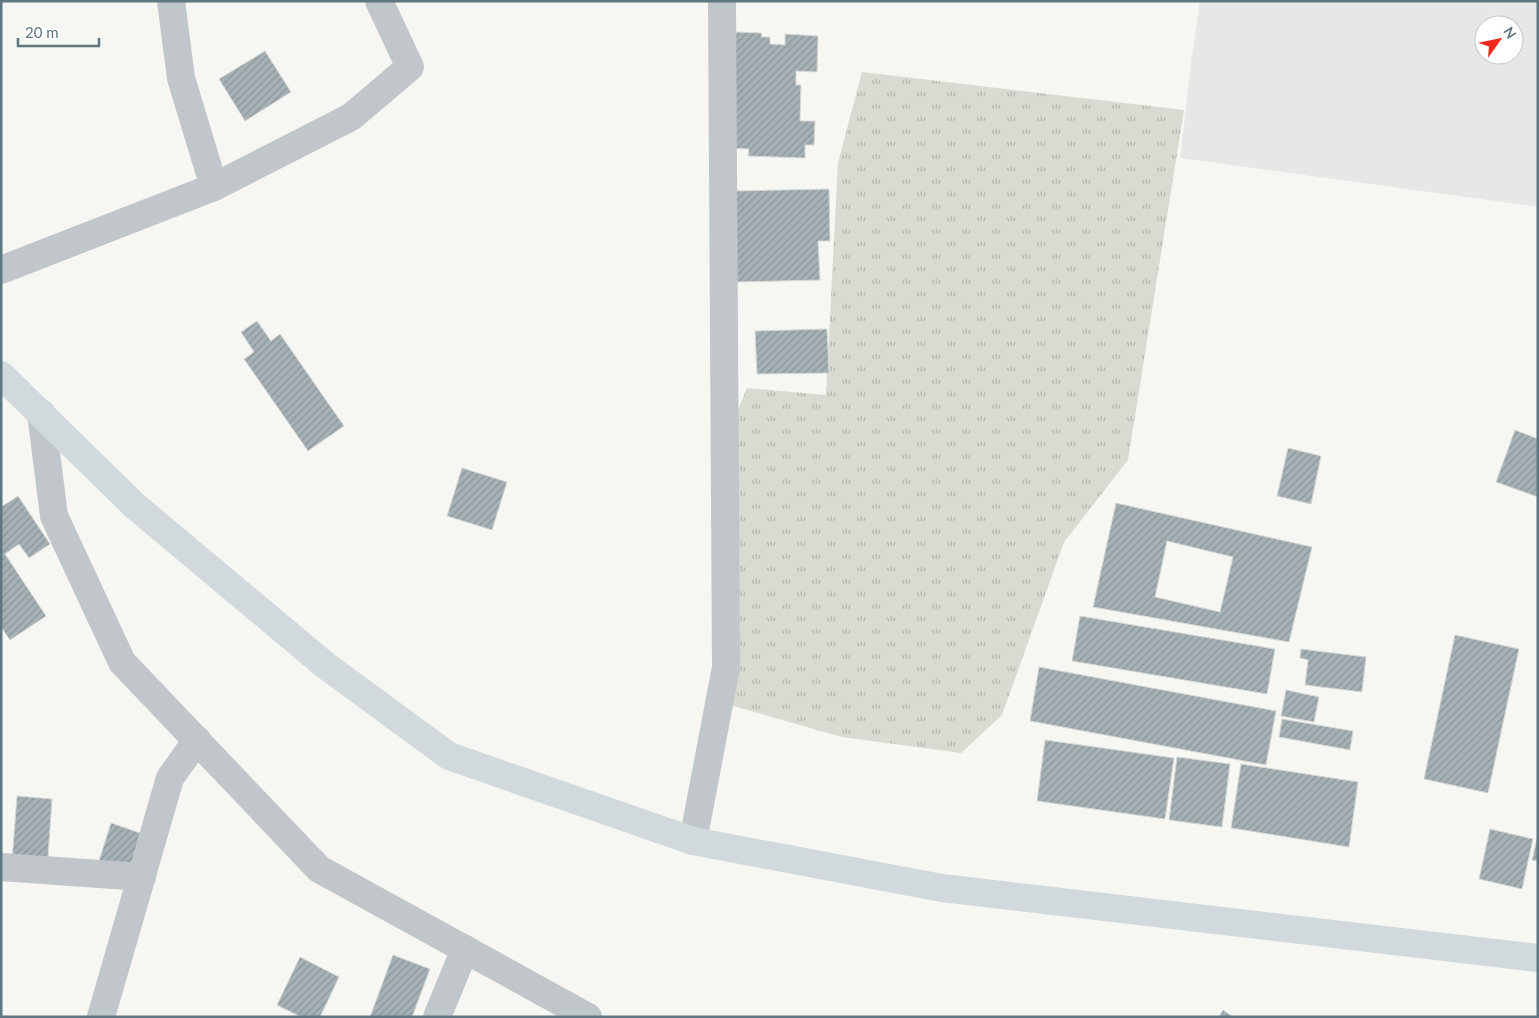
<svg xmlns="http://www.w3.org/2000/svg" width="1539" height="1018" viewBox="0 0 1539 1018" font-family="Lato,sans-serif">
  <defs>
    <pattern id="park-tufts" width="24" height="20" patternUnits="userSpaceOnUse" patternTransform="scale(1.25)"><rect width="24" height="20" fill="#d7dbd1"/><path d="M3 7l-1-3M5 7V3M7 7l1-3M15 17l-1-3M17 17v-4M19 17l1-3" fill="none" stroke="#b2b6af"/></pattern>
    <pattern id="building-hatch" width="6" height="6" patternUnits="userSpaceOnUse" patternTransform="scale(1.25)"><rect width="6" height="6" fill="#a5b1b5"/><path d="M-1 1l2-2M0 6l6-6M5 7l2-2" fill="none" stroke="#8a9598"/></pattern>
  </defs>
  <rect width="100%" height="100%" fill="#f6f6f2"/>
  <path fill="#e7e7e6" fill-rule="evenodd" d="M1200,1H1538V207L1180,158L1192,56ZM1484,25H1514V55H1484Z"/>
  <polygon fill="url(#park-tufts)" points="862,72 1184,110 1128,460 1064,542 1002,715 961,753 842,737 723,703 716,463 747,388 826,395 838,163"/>
  <g fill="url(#building-hatch)" stroke="#d8d7d5" fill-rule="evenodd">
    <polygon points="736,32 761,33 762,37 770,37 770,44 785,45 785,34 818,36 817,72 796,71 796,85 801,85 800,121 815,121 814,145 805,145 805,158 748,156 749,149 728,148"/>
    <polygon points="265,51 291,92 245,121 219,79"/>
    <polygon points="829,189 830,241 818,241 820,280 737,282 734,191"/>
    <polygon points="257,321 271,341 280,334 344,426 308,451 244,359 254,352 241,332"/>
    <polygon points="827,329 829,373 757,374 755,331"/>
    <polygon points="1515,430 1538,439 1538,497 1496,482"/>
    <polygon points="1288,448 1321,456 1311,504 1277,496"/>
    <polygon points="462,468 507,482 492,530 447,516"/>
    <polygon points="18,496 50,544 29,558 19,544 5,554 46,616 10,640 1,627 1,507"/>
    <path d="M1116,503L1312,547L1289,642L1093,607ZM1167,541L1233,557L1220,612L1155,597Z"/>
    <polygon points="1080,616 1275,649 1267,694 1072,661"/>
    <polygon points="1455,635 1519,649 1488,793 1424,779"/>
    <polygon points="1301,649 1366,657 1362,692 1305,685 1308,660 1300,658"/>
    <polygon points="1039,667 1276,711 1266,765 1030,721"/>
    <polygon points="1286,690 1319,697 1314,722 1281,716"/>
    <polygon points="1282,719 1353,731 1350,750 1279,737"/>
    <polygon points="1045,740 1174,758 1165,819 1037,801"/>
    <polygon points="1177,757 1230,764 1222,827 1169,820"/>
    <polygon points="1241,764 1358,782 1349,847 1231,828"/>
    <polygon points="17,796 52,799 48,857 12,861"/>
    <polygon points="111,823 143,834 134,866 98,864"/>
    <polygon points="1490,829 1533,839 1522,889 1479,879"/>
    <polygon points="1538,834 1538,861 1532,860"/>
    <polygon points="393,955 430,969 412,1017 370,1017"/>
    <polygon points="300,957 339,977 320,1017 301,1017 277,1005"/>
    <polygon points="1223,1010 1233,1017 1219,1017"/>
  </g>
  <g fill="none" stroke-linecap="round" stroke-linejoin="round">
    <g stroke="#c0c6c9" stroke-width="28">
      <polyline points="171,1 181,78 214,187"/>
      <polyline points="1,270 214,187 351,117 410,67 379,1"/>
      <polyline points="41,413 54,516 122,662 319,869 588,1017"/>
      <polyline points="693,841 726,667 722,1"/>
      <polyline points="1,867 142,877"/>
      <polyline points="101,1017 170,778 197,740"/>
      <polyline points="437,1017 465,949"/>
    </g>
    <polyline stroke="#d2d9dc" stroke-width="28" points="1,375 135,506 325,665 449,756 693,841 942,888 1538,958"/>
  </g>
  <rect width="1539" height="1018" fill="none" stroke="#5f7780" stroke-width="5"/>
  <g transform="translate(1499 40) rotate(57)"><circle r="24" fill="#ffffff" stroke="#bfc9cc"/>
  <path d="M0-4L9 19L0 12L-9 19Z" fill="#ef291a"/>
  <text y="-8" font-size="14" font-weight="bold" text-anchor="middle" fill="#5f7780">N</text>
  </g>
  <path d="M18 38v8h81v-8" fill="none" stroke="#5f7780" stroke-width="2.5"/>
  <text x="25" y="38" font-size="15" fill="#5f7780" stroke="#ffffff" stroke-width="4" paint-order="stroke">20 m</text>
</svg>
